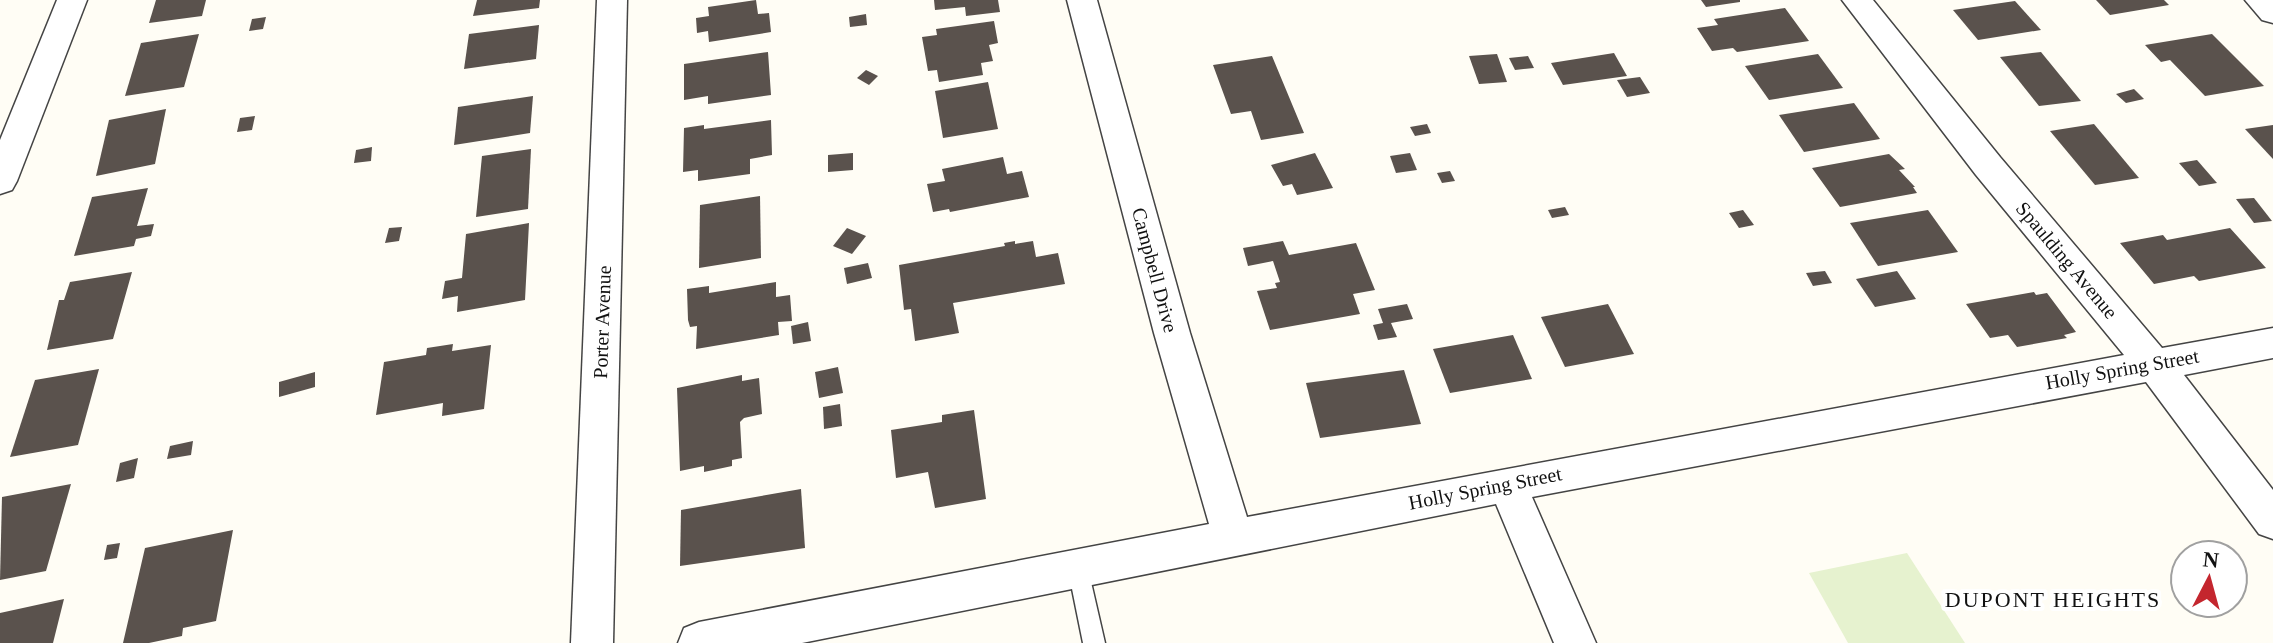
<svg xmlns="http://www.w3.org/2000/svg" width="2273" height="643" viewBox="0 0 2273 643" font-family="Georgia,serif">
  <rect width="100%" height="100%" fill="#fffdf5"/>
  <polygon fill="#e6f2cf" points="1907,553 1965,643 1848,643 1809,573"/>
  <g fill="#5a524d">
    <polygon points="156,0 206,0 202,16 149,23"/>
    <polygon points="477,0 540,0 539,8 473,16"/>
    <polygon points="756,0 758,14 769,13 771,32 709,42 708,31 697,33 696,18 709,16 708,7"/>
    <polygon points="934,0 998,0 1000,12 966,16 965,7 935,10"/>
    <polygon points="1701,0 1740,0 1740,2 1706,7"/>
    <polygon points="2096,0 2164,0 2169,5 2110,15"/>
    <polygon points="2015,1 2041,30 1978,40 1953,10"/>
    <polygon points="1785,8 1809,41 1737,52 1733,48 1712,51 1697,28 1718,25 1714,19"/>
    <polygon points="866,14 867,25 850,27 849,17"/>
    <polygon points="266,17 263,29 249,31 252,19"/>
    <polygon points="994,21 998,43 989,45 993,61 981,63 983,75 939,82 937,70 928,71 922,37 937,35 936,29"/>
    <polygon points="539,25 536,59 464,69 469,34"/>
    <polygon points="199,34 184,87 125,96 141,43"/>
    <polygon points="2212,34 2264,86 2205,96 2170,60 2161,62 2145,45"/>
    <polygon points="768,52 771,95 708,104 708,96 684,100 684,64"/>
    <polygon points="2041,52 2081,101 2039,106 2000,57"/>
    <polygon points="1614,53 1627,76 1563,85 1551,63"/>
    <polygon points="1497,54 1507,82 1479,84 1469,56"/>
    <polygon points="1818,54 1843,88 1769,100 1745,66"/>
    <polygon points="1272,56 1304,133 1261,140 1251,111 1231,114 1213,65"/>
    <polygon points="1528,56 1534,68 1515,70 1509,58"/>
    <polygon points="866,70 878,76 869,85 857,78"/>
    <polygon points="1640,77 1650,93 1627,97 1617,80"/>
    <polygon points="988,82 998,129 943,138 935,91"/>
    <polygon points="2134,89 2144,99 2126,103 2116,94"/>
    <polygon points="533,96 530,133 454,145 458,107"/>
    <polygon points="1854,103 1880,139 1804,152 1779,115"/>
    <polygon points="166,109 155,164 96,176 109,120"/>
    <polygon points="255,116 252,130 237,132 240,118"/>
    <polygon points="771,120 772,155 750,159 750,174 698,181 698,170 683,172 684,128 704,125 704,129"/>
    <polygon points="1427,124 1431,133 1415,136 1410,127"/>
    <polygon points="2094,124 2139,178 2095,185 2050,131"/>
    <polygon points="2273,125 2273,159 2245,129"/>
    <polygon points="372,147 371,161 354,163 356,150"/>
    <polygon points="531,149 528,209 476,217 482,156"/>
    <polygon points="853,153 853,170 828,172 828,155"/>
    <polygon points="1315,153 1333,188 1297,195 1292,184 1283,186 1271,165"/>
    <polygon points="1410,153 1417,170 1396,173 1390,156"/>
    <polygon points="1889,154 1905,169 1899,170 1915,187 1913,187 1917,193 1840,207 1812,168"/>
    <polygon points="1003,157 1007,174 1022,171 1029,197 950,212 949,209 933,212 927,184 945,181 942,169"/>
    <polygon points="2197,160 2217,183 2199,186 2179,163"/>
    <polygon points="1450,171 1455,181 1442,183 1437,173"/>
    <polygon points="148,188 137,226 154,224 151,236 136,239 134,246 74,256 92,197"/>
    <polygon points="760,196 761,258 699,268 700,205"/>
    <polygon points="2254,198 2272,221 2254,223 2236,199"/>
    <polygon points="1565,207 1569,215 1552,218 1548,210"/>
    <polygon points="1743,210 1754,225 1739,228 1729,213"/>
    <polygon points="1928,210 1958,252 1878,266 1850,223"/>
    <polygon points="529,223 525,300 457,312 458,296 442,299 445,281 462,278 466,234"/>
    <polygon points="402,227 399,241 385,243 389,228"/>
    <polygon points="847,228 866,236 852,254 833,246"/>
    <polygon points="2230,228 2266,268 2199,281 2194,276 2154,284 2120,243 2163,235 2167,240"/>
    <polygon points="1015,241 1015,244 1033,241 1036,257 1058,253 1065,284 953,303 959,333 915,341 911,309 904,310 899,265 1005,246 1004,243"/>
    <polygon points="1283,241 1289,255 1356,243 1375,290 1353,294 1360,314 1270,330 1257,291 1277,288 1275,283 1280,282 1273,261 1248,266 1243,248"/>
    <polygon points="868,263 872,278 847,284 844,268"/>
    <polygon points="1825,271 1832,283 1813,286 1806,273"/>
    <polygon points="1897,271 1916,299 1875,307 1856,279"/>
    <polygon points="132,272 113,339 47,350 59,300 64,300 70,282"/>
    <polygon points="776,282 776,297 790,295 792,321 778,322 779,335 696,349 697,326 690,327 688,320 687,289 709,286 709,293"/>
    <polygon points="2034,292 2036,295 2047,293 2076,332 2064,335 2067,338 2017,347 2008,335 1990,338 1966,304"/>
    <polygon points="1407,304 1413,319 1391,323 1397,337 1378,340 1373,325 1383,323 1378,309"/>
    <polygon points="1608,304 1634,354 1565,367 1541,317"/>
    <polygon points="808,322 811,341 793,344 791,326"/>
    <polygon points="1513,335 1532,379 1450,393 1433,349"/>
    <polygon points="453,344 452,351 491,345 484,409 442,416 443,403 376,415 384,362 426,355 427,348"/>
    <polygon points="838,367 843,393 819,398 815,372"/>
    <polygon points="99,369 78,445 10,457 35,380"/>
    <polygon points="1404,370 1421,424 1320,438 1306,383"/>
    <polygon points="315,372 315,387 279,397 279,382"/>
    <polygon points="742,375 742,381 759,378 762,414 744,418 740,422 742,458 732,460 732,466 704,472 704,466 680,471 677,388"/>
    <polygon points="840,404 842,426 824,429 823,407"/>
    <polygon points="974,410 986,499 935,508 928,472 896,478 891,430 942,422 942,415"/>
    <polygon points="193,441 191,455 167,459 170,446"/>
    <polygon points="138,458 134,478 116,482 120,463"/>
    <polygon points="71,484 46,571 0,580 2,497"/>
    <polygon points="801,489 805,548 680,566 681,510"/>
    <polygon points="233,530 216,621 183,628 182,636 149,643 123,643 145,548"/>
    <polygon points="120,543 117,558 104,560 107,545"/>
    <polygon points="64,599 53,643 0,643 0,613"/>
  </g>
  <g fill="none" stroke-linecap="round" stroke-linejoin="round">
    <g stroke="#444" stroke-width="3">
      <polygon id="lane" points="1078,559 1085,562 1088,569 1105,643 1083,643 1068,569 1071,562"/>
    </g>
    <g stroke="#444" stroke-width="3">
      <g id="street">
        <polygon points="57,0 87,0 17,181 12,190 0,194 0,140"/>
        <polygon points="597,0 627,0 613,643 571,643"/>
        <polygon points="1067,0 1097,0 1190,333 1247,517 2124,355 1976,175 1842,0 1873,0 2000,157 2162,348 2273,328 2273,358 2184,375 2273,490 2273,539 2259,534 2146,382 1532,497 1596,643 1554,643 1496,504 802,643 678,643 684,628 699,622 1209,524 1154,333"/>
        <polygon points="2245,0 2273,0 2273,23 2262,20"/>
      </g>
    </g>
    <use href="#lane" fill="#fff" fill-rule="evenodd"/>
    <use href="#street" fill="#fff" fill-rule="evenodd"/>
  </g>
  <g text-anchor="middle" stroke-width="8" stroke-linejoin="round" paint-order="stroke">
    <g font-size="20" fill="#111" stroke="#fff">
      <text transform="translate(2067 260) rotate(50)" y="7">Spaulding Avenue</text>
      <text transform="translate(1155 270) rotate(75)" y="7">Campbell Drive</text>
      <text transform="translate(602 322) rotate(-88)" y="7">Porter Avenue</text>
      <text transform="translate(2122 369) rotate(-10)" y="7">Holly Spring Street</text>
      <text transform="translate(1485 488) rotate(-11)" y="7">Holly Spring Street</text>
    </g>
    <g font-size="22" letter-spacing="2" fill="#111" stroke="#fff">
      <text x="2053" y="607">DUPONT HEIGHTS</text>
    </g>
  </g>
  <g transform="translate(2209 579) rotate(6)"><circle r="38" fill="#ffffff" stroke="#a0a0a0" stroke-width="2"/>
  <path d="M0-6L14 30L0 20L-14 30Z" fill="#c4262e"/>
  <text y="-12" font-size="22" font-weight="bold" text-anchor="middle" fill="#111111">N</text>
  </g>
</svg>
